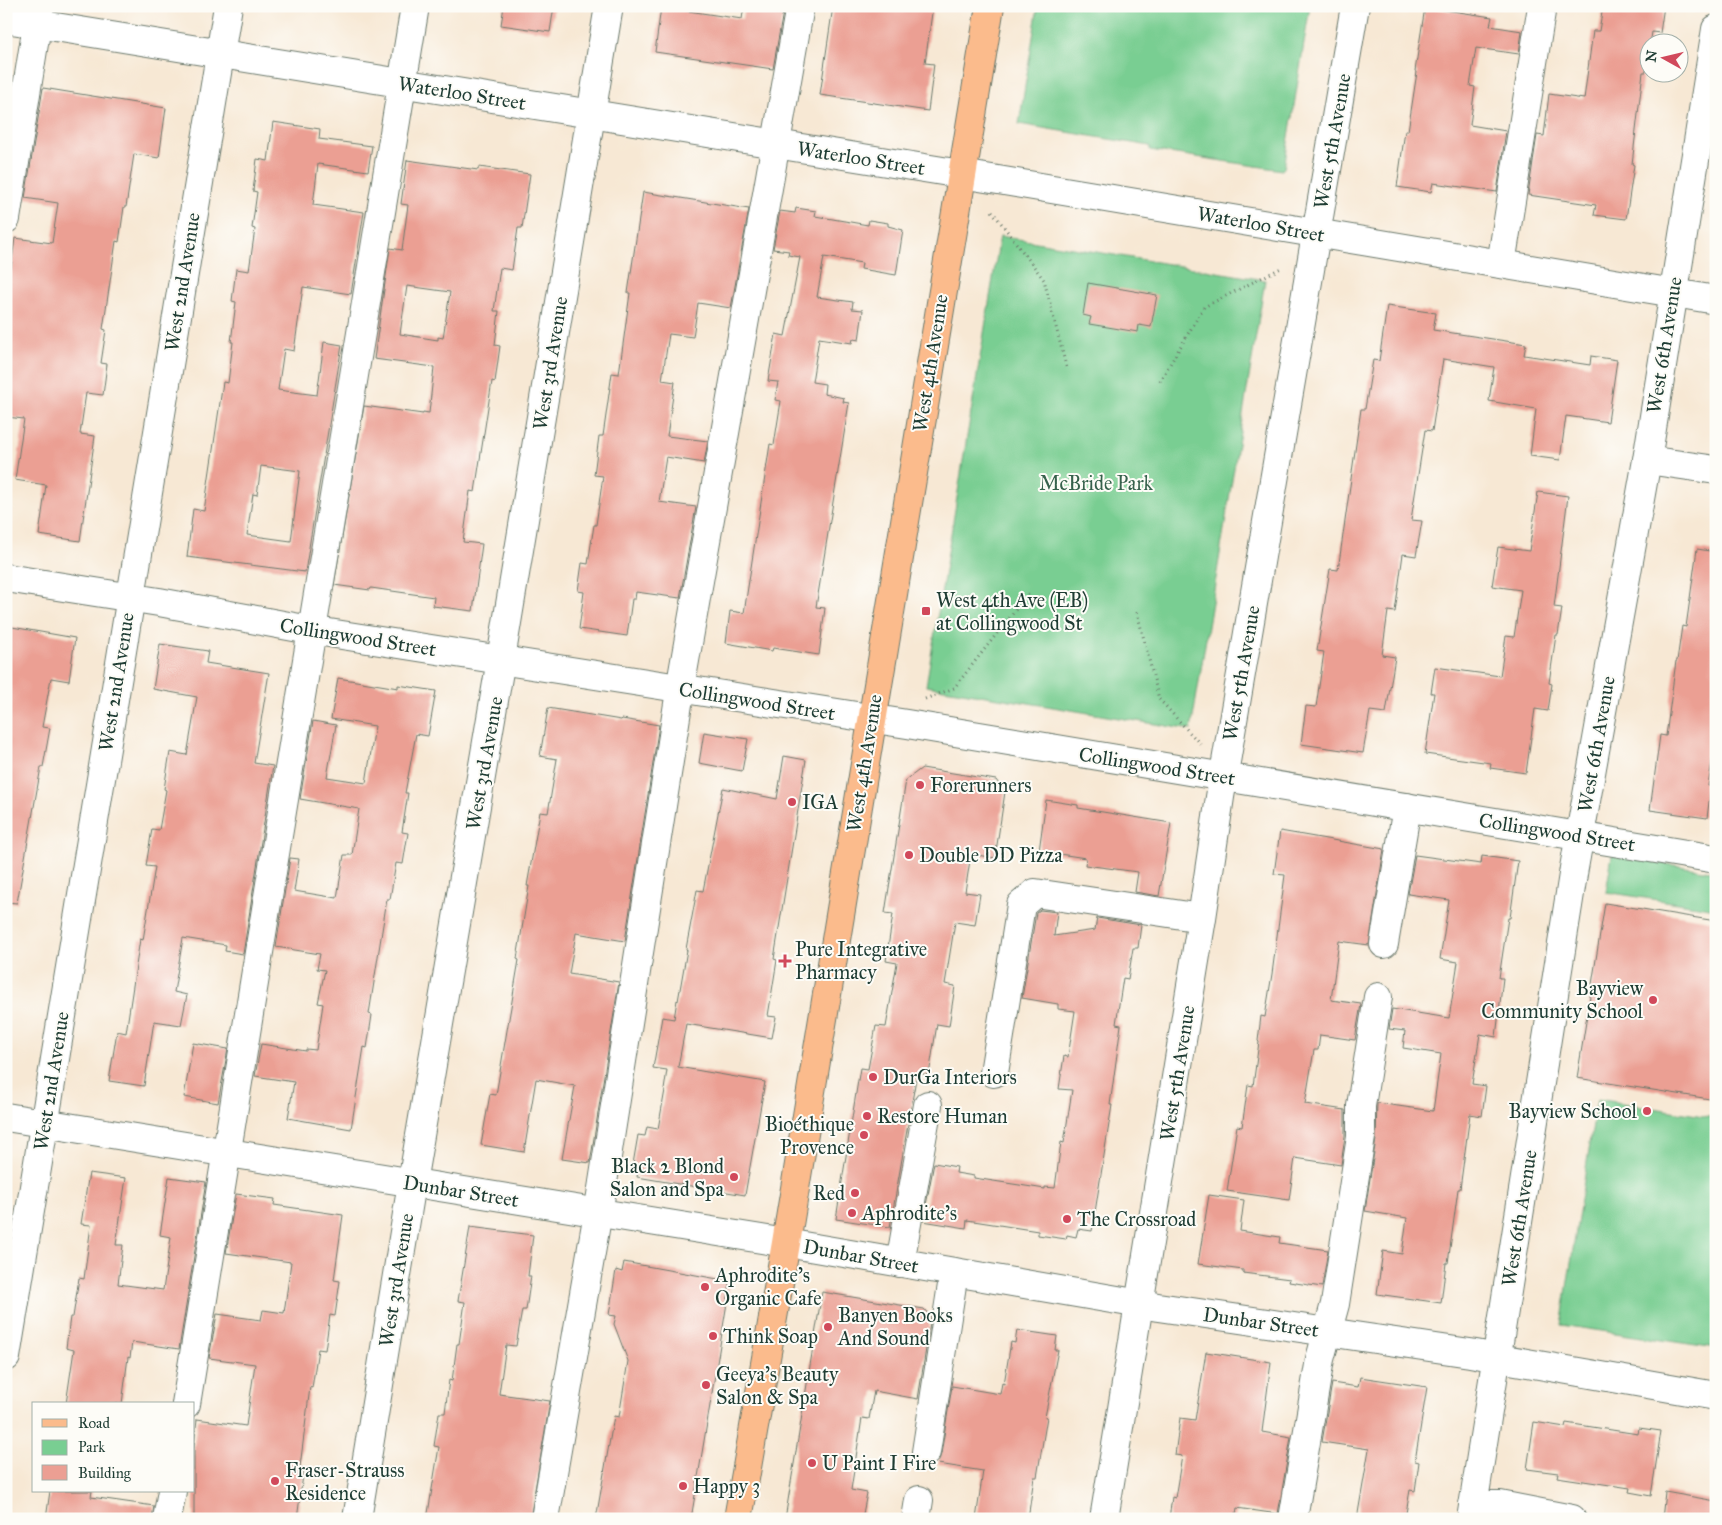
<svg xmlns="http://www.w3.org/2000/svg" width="1722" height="1525" viewBox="0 0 1722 1525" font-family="'IM FELL Great Primer',serif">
  <rect width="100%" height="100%" fill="#fdfcf7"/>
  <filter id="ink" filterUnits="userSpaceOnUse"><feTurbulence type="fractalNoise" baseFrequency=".02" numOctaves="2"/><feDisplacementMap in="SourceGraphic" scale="10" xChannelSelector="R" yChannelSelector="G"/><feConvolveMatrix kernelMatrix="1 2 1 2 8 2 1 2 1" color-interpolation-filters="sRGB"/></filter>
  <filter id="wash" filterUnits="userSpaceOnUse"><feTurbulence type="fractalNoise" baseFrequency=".0096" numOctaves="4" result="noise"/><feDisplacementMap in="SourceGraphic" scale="20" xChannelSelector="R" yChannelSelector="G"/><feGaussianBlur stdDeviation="1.12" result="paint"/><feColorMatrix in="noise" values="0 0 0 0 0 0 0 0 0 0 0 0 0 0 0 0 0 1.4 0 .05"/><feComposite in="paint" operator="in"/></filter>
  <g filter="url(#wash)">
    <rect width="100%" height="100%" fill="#f7e8d4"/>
    <g fill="#79ce92" stroke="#4c8663">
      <polygon points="1038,6 1310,6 1284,168 1282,170 1150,150 1150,146 1019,124"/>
      <polygon points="1000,236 1265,280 1191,730 926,686"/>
      <polygon points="1612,855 1716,872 1716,909 1606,892"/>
      <polygon points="1597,1099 1716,1118 1716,1348 1561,1325"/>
    </g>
    <g id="blocks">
      <g fill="#eb9f93" fill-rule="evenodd">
        <polygon points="504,6 554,6 550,32 501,25"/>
        <polygon points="744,6 783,12 773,69 655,52 661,7 742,19"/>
        <polygon points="833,6 933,6 925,63 934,64 928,111 820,95"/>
        <polygon points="1603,6 1664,6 1660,33 1652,32 1646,72 1643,72 1632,164 1634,165 1626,219 1594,215 1596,205 1528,195 1537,135 1544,136 1549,94 1584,99 1593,31 1599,31"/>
        <polygon points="1425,7 1492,17 1490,26 1522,31 1519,54 1476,48 1470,86 1475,87 1470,125 1506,131 1497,192 1433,183 1431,192 1397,187 1405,131 1408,131 1417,72 1415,71"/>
        <polygon points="43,88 166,108 159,158 134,154 126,207 124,207 119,242 116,241 103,329 106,330 101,363 107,364 103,395 86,393 80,434 95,436 80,541 39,535 46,485 15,480 24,419 6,417 6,285 9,267 11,268 15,238 52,243 58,203 25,198"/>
        <path d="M273,122L320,129L319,139L372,146L368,171L318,164L313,205L364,212L351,294L303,287L294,351L284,349L278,390L317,395L324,342L342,345L305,572L187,557L193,509L204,511L223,382L228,383L233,342H231L236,302L232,301L236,269L249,271L255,229L252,228L257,192L253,191L257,159L268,161ZM261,466L300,471L291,541L247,535L253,494L257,495Z"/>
        <path d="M407,160L478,170L479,167L530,174L522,228H518L512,270L500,268L494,311H499L495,345L500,346L495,382L492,381L475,492L470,491L463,542L482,544L473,611L433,606L434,597L371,588L370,590L334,585L364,406L423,414V412L429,413L434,367L374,359L390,248L402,250L408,205L401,204ZM407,286L450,292L443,338L438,337V340L400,334Z"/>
        <polygon points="643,192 749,209 731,308 698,303 693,337 669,334 662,380 675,382 667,436 708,441 704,463 666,457 659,502 696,507 680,598 636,592 635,599 632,599 627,636 579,629 584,592 578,591 582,563 588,564 594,525 596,525 603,476 594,475 599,436 603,436 612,373 619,374 630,293 628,293"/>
        <polygon points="796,208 816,211 815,216 868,225 869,220 888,223 888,226 903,230 896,275 861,269 862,263 824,257 817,297 853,302 852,309 863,310 859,340 853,339 852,343 819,338 812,382 825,384 824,394 844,398 843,402 849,403 816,607 825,608 819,655 773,648 772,651 726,643 730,611 744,613 770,444 774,445 781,401 775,400 778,382 768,381 776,334 785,336 800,257 788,255 789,251 773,249 780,211 795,213"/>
        <polygon points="1088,283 1157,295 1151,327 1139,325 1138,332 1089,324 1091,317 1083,315"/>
        <polygon points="1387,306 1436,313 1433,330 1526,344 1524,355 1590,365 1591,356 1617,360 1608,422 1566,416 1560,460 1530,456 1536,409 1489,401 1494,367 1443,359 1432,431 1425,430 1411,520 1422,521 1416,556 1403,554 1395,612 1388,611 1382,655 1395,657 1386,713 1370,711 1363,753 1301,744 1306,706 1316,707 1324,652 1317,651 1330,569 1338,570 1361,409 1365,409 1373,360 1379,361"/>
        <polygon points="1538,492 1568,496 1554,607 1562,608 1558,635 1556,635 1549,683 1552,684 1548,711 1535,709 1526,773 1490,768 1491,763 1425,754 1434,693 1431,693 1435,667 1500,676 1506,636 1514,637 1521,590 1492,586 1498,547 1529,551"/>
        <polygon points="1697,549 1716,552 1716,738 1708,786 1711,786 1707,818 1650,810 1660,735 1666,736 1676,661 1677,661 1682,626 1686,627"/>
        <polygon points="12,627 75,638 69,681 51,678 42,727 50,728 43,767 41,767 17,903 6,902 6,664"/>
        <polygon points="160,644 208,651 206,663 269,673 254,763 273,766 243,954 225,951 226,945 183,938 174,992 187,995 181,1025 154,1021 144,1086 109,1081 117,1031 126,1033 140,939 143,940 155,867 146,866 152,829 159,830 166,790 164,789 170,752 187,755 197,697 153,689"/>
        <polygon points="338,678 398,688 398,685 436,691 428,736 416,734 405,793 408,793 402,832 408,833 403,864 396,863 390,899 387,899 369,1014 372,1015 367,1048 364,1047 351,1129 288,1118 294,1082 255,1076 261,1044 306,1051 306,1049 316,1050 323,1004 318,1003 325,970 317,969 320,954 276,947 290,858 299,859 294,891 337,898 344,855 352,855 359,809 300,799 313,721 336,725 327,777 366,783 375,726 331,719"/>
        <polygon points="548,708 621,720 622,719 659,725 625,941 576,933 569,974 619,982 590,1163 562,1159 575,1086 536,1079 524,1152 481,1145 490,1094 496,1095 519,960 517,959 529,886 527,886 540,812 548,813 557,759 540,756"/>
        <polygon points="704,732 748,739 742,771 699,763"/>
        <polygon points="784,756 806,760 774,959 777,960 768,1016 776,1017 772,1038 686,1024 678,1067 765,1082 745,1195 637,1177 639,1165 633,1164 638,1135 645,1136 647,1127 658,1129 665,1090 664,1090 667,1070 653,1068 662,1017 674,1019 677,1000 678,1001 687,950 686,949 697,890 703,891 723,788 777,799"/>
        <polygon points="922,768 996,780 1005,792 995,858 971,854 965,892 980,894 975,925 955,922 945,984 955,986 949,1026 937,1024 929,1075 917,1073 890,1227 836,1219 860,1068 868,1069 876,1026 886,1027 897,963 886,961 893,914 885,913 906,780"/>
        <polygon points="1046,800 1078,805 1078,808 1171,823 1159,896 1135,892 1138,872 1085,865 1086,858 1039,851"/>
        <polygon points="1280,831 1384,849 1369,945 1339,941 1331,1000 1361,1004 1355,1040 1320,1035 1318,1050 1314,1050 1305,1104 1345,1110 1345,1136 1341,1165 1295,1158 1289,1200 1227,1191 1237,1126 1242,1127 1248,1085 1253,1086 1259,1042 1258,1041 1261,1016 1265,1017 1272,974 1285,875 1274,874"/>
        <polygon points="1415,855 1481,864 1482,856 1518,861 1510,918 1508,918 1499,978 1503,978 1496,1037 1480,1034 1472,1084 1486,1086 1482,1116 1470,1114 1460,1189 1458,1189 1448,1263 1446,1263 1441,1303 1377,1294 1383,1251 1402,1254 1407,1218 1365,1211 1376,1139 1377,1103 1433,1111 1441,1054 1403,1048 1405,1031 1389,1029 1392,1009 1449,1018 1458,962 1440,959 1449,900 1408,894"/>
        <polygon points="1605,903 1716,921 1716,1100 1577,1078"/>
        <polygon points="1040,910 1057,912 1054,936 1095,930 1097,918 1141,925 1138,948 1133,948 1128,979 1123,978 1116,1024 1121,1025 1110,1105 1112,1105 1092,1231 1078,1229 1076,1237 1067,1235 1066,1239 1038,1235 1038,1231 967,1220 966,1228 923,1221 934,1163 957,1167 956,1173 974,1176 974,1178 1045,1189 1045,1187 1055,1188 1061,1142 1064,1143 1072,1090 1059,1089 1064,1056 1068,1057 1075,1011 1058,1009 1058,1004 1022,998 1036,913"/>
        <polygon points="193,1043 228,1049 218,1103 184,1097"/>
        <polygon points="89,1173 126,1178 116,1245 123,1245 118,1284 163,1290 171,1237 160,1235 169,1177 206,1182 179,1349 132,1342 130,1358 128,1357 122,1404 66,1404 74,1350 66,1348 70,1317 73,1317 79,1278 84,1279 91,1225 81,1224"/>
        <polygon points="236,1194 275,1199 274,1205 343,1215 334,1280 340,1281 335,1316 330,1315 325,1350 318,1349 312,1388 310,1387 300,1467 304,1468 297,1519 194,1519 194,1445 197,1419 246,1426 255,1364 209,1358 217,1314 261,1320 263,1310 284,1313 291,1262 226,1253"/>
        <polygon points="1209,1195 1244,1200 1240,1231 1280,1237 1279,1243 1328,1250 1322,1287 1289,1282 1290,1279 1243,1273 1243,1270 1198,1264"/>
        <polygon points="470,1227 533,1235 528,1276 531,1276 526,1310 522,1310 516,1346 506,1345 499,1394 550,1401 530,1519 427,1519 439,1447 434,1446 439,1413 445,1413 449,1380 452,1381 457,1344 459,1344 465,1302 458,1301"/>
        <polygon points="624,1262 729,1281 729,1291 691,1519 596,1519 614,1416 619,1417 628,1361 614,1324 616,1316 609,1315 616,1270 622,1272"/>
        <polygon points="822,1292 924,1309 931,1317 918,1399 874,1391 869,1419 862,1418 851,1490 867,1493 862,1519 785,1519"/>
        <polygon points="1017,1330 1057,1336 1055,1350 1058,1350 1045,1417 1047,1417 1037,1477 1034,1477 1028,1519 976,1519 983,1471 938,1464 941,1454 952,1386 1000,1394 1002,1383 1004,1384 1011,1342 1015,1343"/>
        <polygon points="1206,1352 1271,1362 1262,1432 1291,1437 1278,1514 1237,1508 1235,1519 1169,1519 1172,1497 1175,1498 1182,1456 1175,1455 1180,1418 1195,1420"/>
        <polygon points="1360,1377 1427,1387 1415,1461 1419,1462 1415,1491 1410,1490 1405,1519 1357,1519 1369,1449 1322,1442 1332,1383 1358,1387"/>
        <polygon points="1534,1422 1565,1427 1566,1423 1638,1434 1639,1428 1661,1431 1651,1496 1629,1492 1630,1488 1557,1477 1558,1473 1527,1469"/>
        <polygon points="50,1491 92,1491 91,1497 154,1506 152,1519 46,1519"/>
        <polygon points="1665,1492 1716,1501 1716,1519 1662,1519"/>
      </g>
    </g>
  </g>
  <g filter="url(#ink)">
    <use href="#blocks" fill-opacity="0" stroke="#6b796c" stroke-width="1"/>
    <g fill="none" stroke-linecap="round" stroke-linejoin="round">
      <g stroke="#6b796c" stroke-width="30">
        <g id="minor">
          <polyline points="6,19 998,180 1716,300"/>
          <polyline points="6,219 40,6"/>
          <polyline points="1501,264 1542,6"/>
          <polyline points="1647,460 1716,470"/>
          <polyline points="6,578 159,602 310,630 907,724 1716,859"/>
          <polyline points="1384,944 1407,807"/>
          <polyline points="994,1073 1021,905 1035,893 1202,918"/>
          <polyline points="6,1117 786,1243 1158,1307 1470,1353 1716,1396"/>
          <polyline points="900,1263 928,1105"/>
          <polyline points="6,1357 228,6"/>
          <path d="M186,1404C262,938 335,471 415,6"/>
          <polyline points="926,1452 954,1272"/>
          <polyline points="1473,1505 1500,1505 1572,1519"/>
          <polyline points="167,1519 172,1491"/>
          <polyline points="357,1519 415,1165 498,677 609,6"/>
          <polyline points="545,1519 601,1195 683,672 800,6"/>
          <polyline points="916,1519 919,1500"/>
          <polyline points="1104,1519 1202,918 1220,797 1355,6"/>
          <polyline points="1293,1519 1320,1359 1335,1304 1361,1137 1361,1106 1378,997"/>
          <polyline points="1471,1519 1574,868 1647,460 1716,29"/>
        </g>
      </g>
      <g stroke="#6b796c" stroke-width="30">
        <polyline id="major" points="738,1519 786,1243 990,6"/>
      </g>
      <g stroke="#6b796c" stroke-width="3" stroke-dasharray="1 4" stroke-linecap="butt">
        <polyline points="992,211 1044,280 1067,370"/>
        <polyline points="1160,381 1204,307 1283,267"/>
        <polyline points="1137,612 1159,699 1202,746"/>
        <polyline points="925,699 954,688 1029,593"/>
      </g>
      <use href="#minor" stroke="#fff" stroke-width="28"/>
      <use href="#major" stroke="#fbbb8c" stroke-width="28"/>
    </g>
  </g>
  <g fill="#d1495b" stroke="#fdfcf7" stroke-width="2">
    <rect x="921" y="606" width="10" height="10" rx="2.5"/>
    <circle cx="920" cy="785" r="5"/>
    <circle cx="792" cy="802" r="5"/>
    <circle cx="909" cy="855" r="5"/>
    <path d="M782.5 953.5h5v5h5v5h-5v5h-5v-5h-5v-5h5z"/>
    <circle cx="1653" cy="1000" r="5"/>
    <circle cx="873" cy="1077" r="5"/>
    <circle cx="1647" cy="1111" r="5"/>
    <circle cx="867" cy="1116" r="5"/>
    <circle cx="864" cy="1135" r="5"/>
    <circle cx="734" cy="1177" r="5"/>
    <circle cx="855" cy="1193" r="5"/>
    <circle cx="852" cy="1213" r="5"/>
    <circle cx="1067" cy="1219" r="5"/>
    <circle cx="705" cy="1287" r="5"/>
    <circle cx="828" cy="1327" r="5"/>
    <circle cx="713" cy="1336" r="5"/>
    <circle cx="706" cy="1385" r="5"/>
    <circle cx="812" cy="1463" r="5"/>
    <circle cx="275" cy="1481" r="5"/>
    <circle cx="683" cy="1486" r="5"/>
  </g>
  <g text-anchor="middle" stroke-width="4" stroke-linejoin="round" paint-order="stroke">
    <g font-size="20" fill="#1f3d34" stroke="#fdfcf7">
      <text transform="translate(462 93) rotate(9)" y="7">Waterloo Street</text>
      <text transform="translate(1332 141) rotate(-80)" y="7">West 5th Avenue</text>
      <text transform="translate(861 158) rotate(9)" y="7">Waterloo Street</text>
      <text transform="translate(1261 224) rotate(10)" y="7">Waterloo Street</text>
      <text transform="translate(182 282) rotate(-81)" y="7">West 2nd Avenue</text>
      <text transform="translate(1664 345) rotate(-81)" y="7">West 6th Avenue</text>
      <text transform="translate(550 363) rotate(-81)" y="7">West 3rd Avenue</text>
      <text transform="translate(930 363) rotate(-81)" y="7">West 4th Avenue</text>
      <text transform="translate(358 637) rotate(9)" y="7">Collingwood Street</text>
      <text transform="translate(1241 673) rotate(-80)" y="7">West 5th Avenue</text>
      <text transform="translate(116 682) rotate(-81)" y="7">West 2nd Avenue</text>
      <text transform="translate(757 701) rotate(9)" y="7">Collingwood Street</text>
      <text transform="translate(1596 744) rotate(-80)" y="7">West 6th Avenue</text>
      <text transform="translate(484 763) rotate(-80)" y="7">West 3rd Avenue</text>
      <text transform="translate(864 763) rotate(-81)" y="7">West 4th Avenue</text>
      <text transform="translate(1157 766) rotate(9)" y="7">Collingwood Street</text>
      <text transform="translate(1557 832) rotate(9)" y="7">Collingwood Street</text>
      <text transform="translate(1177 1073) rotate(-81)" y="7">West 5th Avenue</text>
      <text transform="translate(51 1081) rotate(-81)" y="7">West 2nd Avenue</text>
      <text transform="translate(461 1191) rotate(9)" y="7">Dunbar Street</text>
      <text transform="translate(1519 1218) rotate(-81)" y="7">West 6th Avenue</text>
      <text transform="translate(861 1256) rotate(10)" y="7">Dunbar Street</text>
      <text transform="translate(396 1280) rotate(-81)" y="7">West 3rd Avenue</text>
      <text transform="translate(1261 1322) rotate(8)" y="7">Dunbar Street</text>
    </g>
    <g font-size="20" fill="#36614c" stroke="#fdfcf7">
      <text x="1096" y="490">McBride Park</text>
    </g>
    <g font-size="20" fill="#1f3d34" stroke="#fdfcf7" text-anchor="start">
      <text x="936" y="607">West 4th Ave (EB)<tspan x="936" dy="23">at Collingwood St</tspan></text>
      <text x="930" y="792">Forerunners</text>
      <text x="802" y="809">IGA</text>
      <text x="919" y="862">Double DD Pizza</text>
      <text x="795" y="956">Pure Integrative<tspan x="795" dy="23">Pharmacy</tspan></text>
      <text x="1643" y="995" text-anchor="end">Bayview<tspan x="1643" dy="23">Community School</tspan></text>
      <text x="883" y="1084">DurGa Interiors</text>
      <text x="1637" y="1118" text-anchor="end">Bayview School</text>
      <text x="877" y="1123">Restore Human</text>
      <text x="854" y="1131" text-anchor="end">Bioéthique<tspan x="854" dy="23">Provence</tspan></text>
      <text x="724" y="1173" text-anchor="end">Black 2 Blond<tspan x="724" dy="23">Salon and Spa</tspan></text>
      <text x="845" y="1200" text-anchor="end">Red</text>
      <text x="862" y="1220">Aphrodite's</text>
      <text x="1077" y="1226">The Crossroad</text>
      <text x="715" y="1282">Aphrodite's<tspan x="715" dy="23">Organic Cafe</tspan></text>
      <text x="838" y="1322">Banyen Books<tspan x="838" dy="23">And Sound</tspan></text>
      <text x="723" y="1343">Think Soap</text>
      <text x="716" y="1381">Geeya's Beauty<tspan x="716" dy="23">Salon &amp; Spa</tspan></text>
      <text x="822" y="1470">U Paint I Fire</text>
      <text x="285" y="1477">Fraser-Strauss<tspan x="285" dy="23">Residence</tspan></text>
      <text x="693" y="1493">Happy 3</text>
    </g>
  </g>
  <rect width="1722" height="1525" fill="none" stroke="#fdfcf7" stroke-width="25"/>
  <rect x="32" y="1402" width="162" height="90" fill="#fdfcf7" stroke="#a4b0a9"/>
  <rect x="42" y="1419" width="25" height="8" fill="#fbbb8c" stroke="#a4b0a9"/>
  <text x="78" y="1428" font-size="15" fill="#1f3d34">Road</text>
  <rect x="42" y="1440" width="25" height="15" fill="#79ce92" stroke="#a4b0a9"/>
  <text x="78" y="1452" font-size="15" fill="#1f3d34">Park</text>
  <rect x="42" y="1465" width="25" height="15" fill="#eb9f93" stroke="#a4b0a9"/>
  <text x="78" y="1478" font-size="15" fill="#1f3d34">Building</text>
  <g transform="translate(1664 58) rotate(278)"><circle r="24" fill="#fdfcf7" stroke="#a4b0a9"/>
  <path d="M0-4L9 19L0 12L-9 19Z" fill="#d1495b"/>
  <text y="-8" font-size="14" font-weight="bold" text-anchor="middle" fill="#1f3d34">N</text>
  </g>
</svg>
